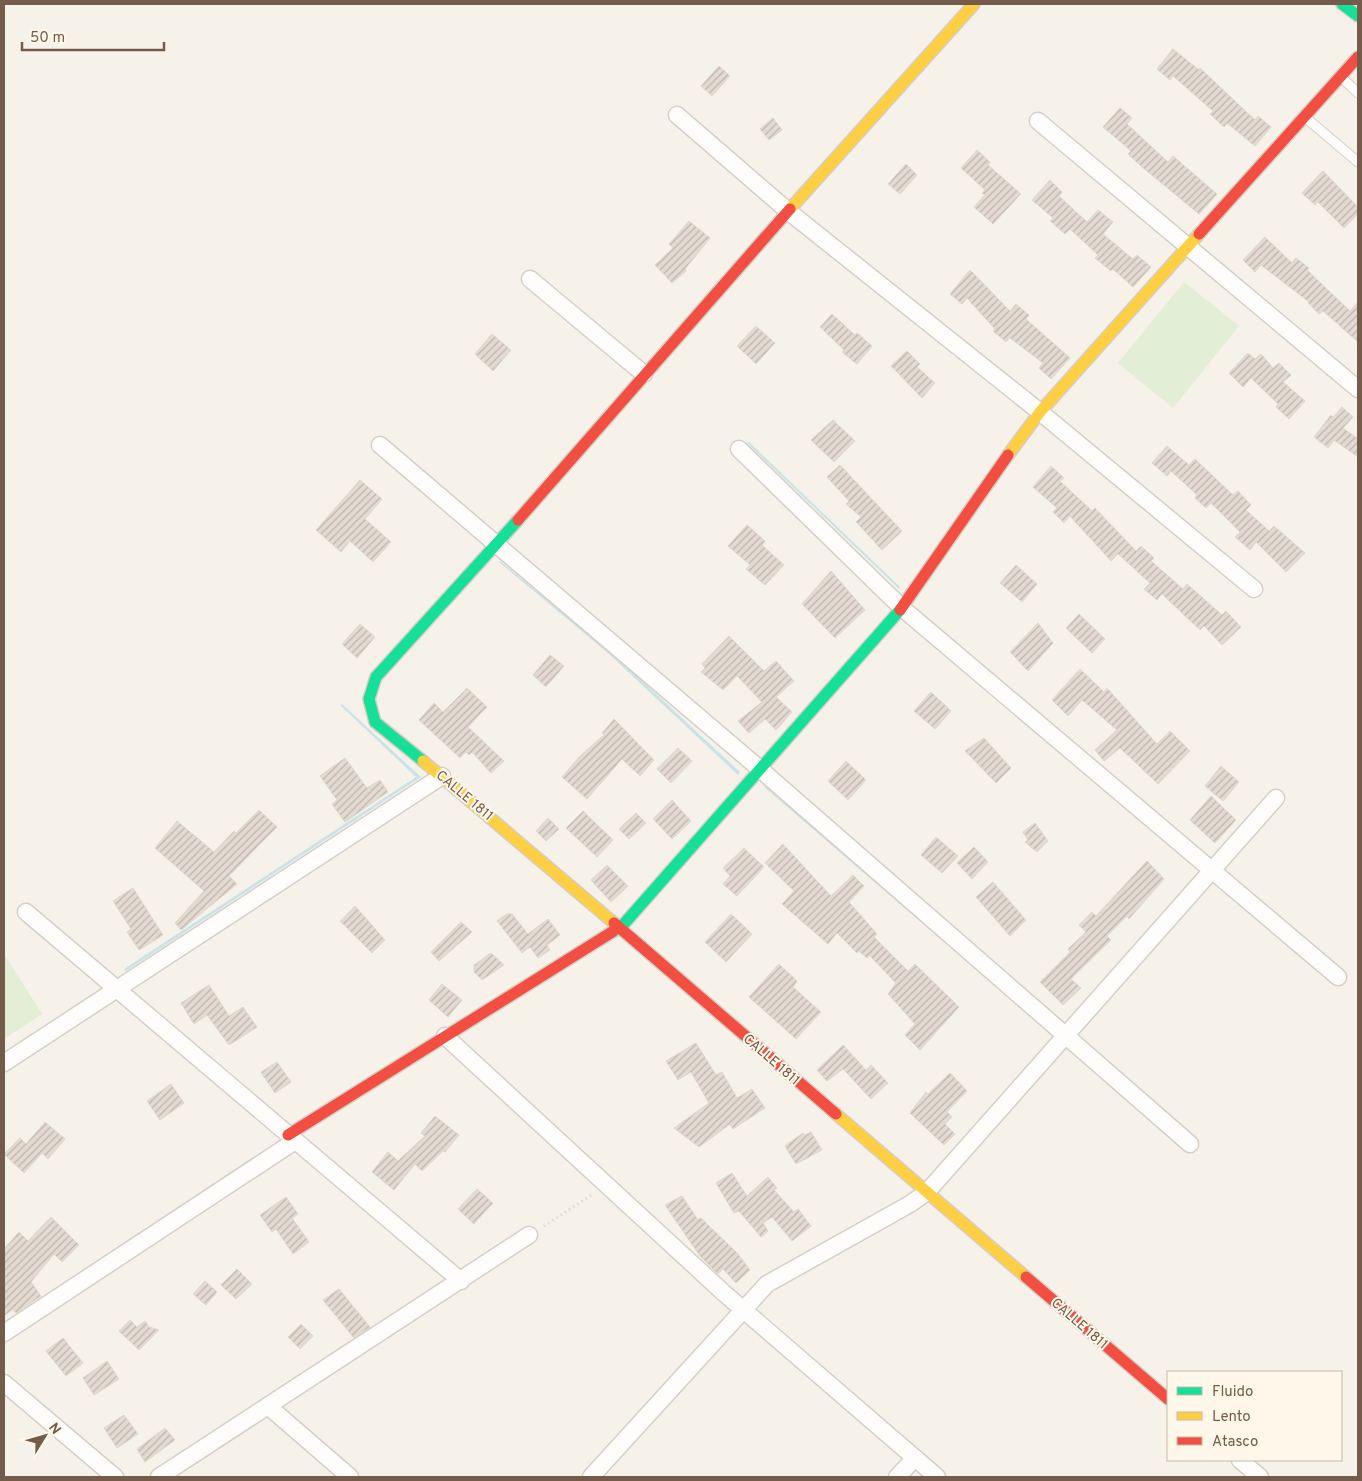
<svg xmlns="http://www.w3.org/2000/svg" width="1362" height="1481" viewBox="0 0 1362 1481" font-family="Overpass,sans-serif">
  <defs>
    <pattern id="building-hatch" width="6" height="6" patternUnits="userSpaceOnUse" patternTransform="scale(1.25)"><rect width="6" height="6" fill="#e3dbd1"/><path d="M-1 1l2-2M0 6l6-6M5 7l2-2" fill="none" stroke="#bdb5ac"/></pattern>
  </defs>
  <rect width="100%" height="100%" fill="#f6f2ea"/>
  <g fill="#e2eed5">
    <polygon points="1184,282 1239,326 1173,408 1118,363"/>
    <polygon points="4,954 42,1014 4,1039"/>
  </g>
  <g fill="#cbe3e7">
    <polygon points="749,442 900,587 899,589 747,443"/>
    <polygon points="500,561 611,652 740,772 738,775 609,654 499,562"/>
    <polygon points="342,704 421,777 126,971 124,969 416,777 340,705"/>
    <polygon points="765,785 972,966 764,787"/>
  </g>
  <g fill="url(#building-hatch)" stroke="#dfd6cc">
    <polygon points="1173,49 1199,70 1200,68 1255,120 1258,116 1271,127 1255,146 1227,123 1224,127 1210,114 1213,111 1173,76 1170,80 1157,69"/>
    <polygon points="719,66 730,76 712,96 701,86"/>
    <polygon points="1120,108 1132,118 1127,124 1168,162 1173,156 1217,194 1199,214 1142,167 1128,154 1131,151 1103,127"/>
    <polygon points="773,118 782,130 769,140 760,129"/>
    <polygon points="977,150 990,162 988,165 1021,194 993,224 974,207 985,195 982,193 985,190 961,168"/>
    <polygon points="906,164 917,175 900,194 888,184"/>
    <polygon points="1323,171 1358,207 1358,214 1344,228 1318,202 1315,205 1302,193"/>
    <polygon points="1050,180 1062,192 1059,196 1087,222 1098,210 1113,222 1103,234 1133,259 1137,255 1151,267 1133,287 1113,269 1111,271 1095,258 1098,255 1070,229 1065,234 1050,221 1053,218 1032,200"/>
    <polygon points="689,221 710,238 685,269 686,271 672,283 655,265 673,248 669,244"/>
    <polygon points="1265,237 1292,263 1296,258 1309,268 1307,270 1350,311 1358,302 1358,342 1323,311 1319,314 1308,303 1309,302 1261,265 1255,272 1243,260"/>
    <polygon points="970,270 1010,311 1016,304 1029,315 1026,319 1070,358 1051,379 1039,368 1043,363 1010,338 1006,342 993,331 995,329 967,298 962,304 950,294"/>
    <polygon points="832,314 855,335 857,333 872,346 857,364 842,352 844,350 820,327"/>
    <polygon points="756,326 775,343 756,364 737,346"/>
    <polygon points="492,334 511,350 493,371 475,354"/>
    <polygon points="907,351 920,364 917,367 935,383 922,398 891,366"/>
    <polygon points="1248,353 1255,359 1261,354 1273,368 1279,363 1291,375 1283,382 1305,401 1289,419 1276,407 1278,404 1251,378 1243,387 1229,373"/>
    <polygon points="1342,407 1353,417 1343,428 1358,439 1358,457 1334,440 1328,448 1314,437 1331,415 1333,417"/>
    <polygon points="833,420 855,441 834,462 811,440"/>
    <polygon points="1167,446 1189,465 1195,459 1233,495 1238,491 1251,505 1246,510 1269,531 1274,526 1305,553 1286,572 1256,542 1250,550 1235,537 1240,532 1211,503 1206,508 1195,498 1197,495 1171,471 1167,476 1152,463"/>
    <polygon points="840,465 902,531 882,550 856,522 861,517 846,504 849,501 827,477"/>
    <polygon points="1051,466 1064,478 1060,481 1092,511 1095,508 1136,551 1141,546 1154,558 1151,561 1183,589 1187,584 1222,615 1226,611 1241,627 1222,645 1204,626 1200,630 1162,594 1157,600 1144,589 1150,583 1118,554 1111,561 1070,516 1064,523 1053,512 1057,508 1033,487"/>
    <polygon points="360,480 382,499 365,519 391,542 373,562 350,541 341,552 316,530"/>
    <polygon points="747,525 765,541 762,545 784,565 765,585 746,569 750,565 728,546"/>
    <polygon points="1016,565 1037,584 1022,602 1000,583"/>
    <polygon points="831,571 865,610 835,638 802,604"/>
    <polygon points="1079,614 1105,639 1092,653 1066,628"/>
    <polygon points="1038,623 1053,643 1028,671 1010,652"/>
    <polygon points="360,624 375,637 357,658 342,644"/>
    <polygon points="729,636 764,671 776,661 794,681 776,697 792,712 776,730 765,719 749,733 738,721 762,702 737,676 723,690 701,672 705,668 702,664"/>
    <polygon points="550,655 564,666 546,687 533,675"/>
    <polygon points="1080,669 1104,692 1107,688 1157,744 1170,731 1190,751 1158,784 1120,748 1104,761 1095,750 1117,730 1082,700 1068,716 1052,700"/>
    <polygon points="467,688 487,707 468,727 504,761 491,773 472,752 469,755 466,752 460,758 419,720 434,703 443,712"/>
    <polygon points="931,692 951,711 935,729 914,711"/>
    <polygon points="614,719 654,760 640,776 622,759 587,799 562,777 580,756 604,735 602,733"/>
    <polygon points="984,738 1011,768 996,783 965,751"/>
    <polygon points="678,748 692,761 671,783 657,769"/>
    <polygon points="345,758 367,788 380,780 388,792 345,822 332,804 337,800 320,776"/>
    <polygon points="846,761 866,780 848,800 828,781"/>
    <polygon points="1221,766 1239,782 1223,801 1205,786"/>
    <polygon points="1211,796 1236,820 1215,843 1190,820"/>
    <polygon points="672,800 691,821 672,839 653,819"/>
    <polygon points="259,810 277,827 229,876 237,884 181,930 175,923 204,891 155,848 177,821 214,852 234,831 236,833"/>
    <polygon points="583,811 613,840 597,857 566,828"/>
    <polygon points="636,813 646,823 629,839 619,829"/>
    <polygon points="548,818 559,829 546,841 536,831"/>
    <polygon points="1035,823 1048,841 1037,852 1025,842 1028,840 1023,832"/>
    <polygon points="936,837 958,856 942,873 921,855"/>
    <polygon points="783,844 831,896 853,875 864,886 849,902 877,934 874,937 908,971 915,964 959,1007 920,1050 905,1035 915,1024 888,994 896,983 869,955 867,958 859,951 857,953 837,933 828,944 782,904 794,891 765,863"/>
    <polygon points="974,847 988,862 972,879 957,863"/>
    <polygon points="744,848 764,867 737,896 723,884 730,876 723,868"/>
    <polygon points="1147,861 1164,879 1129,919 1127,916 1107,936 1111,940 1071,979 1081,988 1063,1005 1040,982 1070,952 1068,949 1086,932 1079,925 1092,912 1096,916"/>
    <polygon points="607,865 628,886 611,902 591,880"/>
    <polygon points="993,882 1026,920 1010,936 976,897"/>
    <polygon points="133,888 163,935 139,950 127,932 131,929 113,901"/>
    <polygon points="355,906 385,940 372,953 340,921"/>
    <polygon points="507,914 512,914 528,934 548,919 560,935 547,945 550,950 538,958 530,947 522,953 497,921"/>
    <polygon points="731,914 752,934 726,962 705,942"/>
    <polygon points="461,922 472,932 439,961 431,952"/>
    <polygon points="491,953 504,965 482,980 474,972 474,965"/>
    <polygon points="779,964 797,981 793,987 821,1012 796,1039 749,997"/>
    <polygon points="442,984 462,1000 448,1017 429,1000"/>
    <polygon points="209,985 229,1016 243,1007 257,1027 229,1045 207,1015 194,1024 181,1003"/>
    <polygon points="696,1043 716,1075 722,1072 737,1098 752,1089 765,1108 733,1129 730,1124 699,1147 674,1128 709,1103 691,1072 678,1080 666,1061"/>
    <polygon points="843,1045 866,1070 871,1065 888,1083 871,1099 843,1069 827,1081 817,1070"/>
    <polygon points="277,1062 291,1082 275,1093 261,1072"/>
    <polygon points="950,1073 967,1091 947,1112 952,1117 945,1124 955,1134 944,1145 910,1113 926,1092 928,1094"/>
    <polygon points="171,1084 184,1103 160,1120 147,1101"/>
    <polygon points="435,1116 459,1135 445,1152 443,1151 422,1171 415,1164 394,1190 372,1172 388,1152 398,1161 425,1136 421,1133"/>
    <polygon points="45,1122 65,1139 48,1159 42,1153 24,1173 4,1154 20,1138 26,1144"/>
    <polygon points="811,1132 822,1150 796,1164 785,1146 803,1133 805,1135"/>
    <polygon points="732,1173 747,1196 768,1177 777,1188 774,1190 794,1212 798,1209 811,1226 792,1241 772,1217 763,1223 768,1231 761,1237 739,1211 734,1213 716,1183"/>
    <polygon points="477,1189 493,1203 474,1224 458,1209"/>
    <polygon points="682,1196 698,1220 701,1218 738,1254 750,1270 736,1283 723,1269 718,1274 700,1256 665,1205"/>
    <polygon points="286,1197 298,1214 292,1218 309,1242 293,1254 276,1229 272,1232 260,1215"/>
    <polygon points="51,1217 79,1245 62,1262 54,1254 31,1282 41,1296 16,1313 13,1309 4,1316 4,1249 19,1232 28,1241"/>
    <polygon points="237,1269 252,1284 236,1299 221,1285"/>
    <polygon points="205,1281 217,1292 206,1305 193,1294"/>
    <polygon points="339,1289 370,1327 354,1338 323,1300"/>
    <polygon points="130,1320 137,1327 145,1321 149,1327 159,1330 139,1350 119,1331"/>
    <polygon points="301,1324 313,1336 300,1349 288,1337"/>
    <polygon points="63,1338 83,1363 66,1376 46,1351"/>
    <polygon points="107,1361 119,1379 94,1395 83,1378"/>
    <polygon points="124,1415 138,1434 117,1448 104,1428"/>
    <polygon points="165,1428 175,1440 145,1462 137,1449"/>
  </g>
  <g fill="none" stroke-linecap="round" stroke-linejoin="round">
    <g stroke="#d6cfc8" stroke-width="11">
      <g id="lane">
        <polyline points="1342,78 1358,93"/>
        <polyline points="1306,118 1358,162"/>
      </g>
    </g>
    <g stroke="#d6cfc8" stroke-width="19">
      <g id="street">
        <polyline points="677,115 788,211 1040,412 1254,589"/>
        <polyline points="1038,121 1358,389"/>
        <polyline points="530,279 644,374"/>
        <polyline points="380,445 761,770 1190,1144"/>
        <polyline points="739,449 902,608 1338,977"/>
        <polyline points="26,912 461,1281"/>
        <polyline points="445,1036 725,1294 937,1477"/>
        <polyline points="4,1063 442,776"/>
        <polyline points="4,1333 295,1141"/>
        <polyline points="4,1383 115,1477"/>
        <polyline points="268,1406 350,1477"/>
        <polyline points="1240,1460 1260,1477"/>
        <polyline points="159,1477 529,1235"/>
        <polyline points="591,1477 767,1284 910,1204 927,1192 1276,798"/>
        <polyline points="897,1477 915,1458"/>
      </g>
    </g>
    <g stroke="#d5cec6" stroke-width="14">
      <g id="fast">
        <polyline points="1342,4 1358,16"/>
        <polyline points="423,761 375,722 369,699 376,677 518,520"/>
        <polyline points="612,932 623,925 900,610"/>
      </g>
    </g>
    <g stroke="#d5cec6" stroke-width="14">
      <g id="slow">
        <polyline points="790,209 974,4"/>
        <polyline points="1008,455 1040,412 1199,234"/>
        <polyline points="423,761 614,923"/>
        <polyline points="836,1114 1026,1277"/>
      </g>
    </g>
    <g stroke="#d5cec6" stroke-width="14">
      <g id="jam">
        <polyline points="1199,234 1358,57"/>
        <polyline points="518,520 790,209"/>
        <polyline points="900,610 1008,455"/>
        <polyline points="614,923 836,1114"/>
        <polyline points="288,1135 612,932"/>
        <polyline points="1026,1277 1168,1399"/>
      </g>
    </g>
    <polyline stroke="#d8d0cb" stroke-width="3" stroke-dasharray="1 4" stroke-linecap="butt" points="544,1226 593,1194"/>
    <use href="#lane" stroke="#fefdfc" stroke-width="9"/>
    <use href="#street" stroke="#fefdfc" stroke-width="16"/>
    <use href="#fast" stroke="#16e098" stroke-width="11"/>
    <use href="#slow" stroke="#ffcf43" stroke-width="11"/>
    <use href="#jam" stroke="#f24e42" stroke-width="11"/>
  </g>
  <g text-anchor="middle" stroke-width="4" stroke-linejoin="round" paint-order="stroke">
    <g font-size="14" fill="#755b4a" stroke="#fff8ea">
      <text transform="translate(465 795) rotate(40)" y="5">CALLE 1811</text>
      <text transform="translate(772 1059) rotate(41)" y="5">CALLE 1811</text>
      <text transform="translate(1080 1323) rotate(41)" y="5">CALLE 1811</text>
    </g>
  </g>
  <rect width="1362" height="1481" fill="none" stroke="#755b4a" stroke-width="10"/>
  <rect x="1167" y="1371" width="175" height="90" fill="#fff8ea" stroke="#c8b9aa"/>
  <rect x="1177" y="1387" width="25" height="8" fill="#16e098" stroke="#c8b9aa"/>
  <text x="1212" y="1396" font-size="15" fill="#755b4a">Fluido</text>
  <rect x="1177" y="1412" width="25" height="8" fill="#ffcf43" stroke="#c8b9aa"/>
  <text x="1212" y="1421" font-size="15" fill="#755b4a">Lento</text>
  <rect x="1177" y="1437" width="25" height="8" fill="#f24e42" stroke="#c8b9aa"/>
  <text x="1212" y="1446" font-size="15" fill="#755b4a">Atasco</text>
  <g transform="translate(45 1436) rotate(53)" stroke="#fff8ea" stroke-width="4" paint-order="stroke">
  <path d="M0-4L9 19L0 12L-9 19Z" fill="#755b4a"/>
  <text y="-8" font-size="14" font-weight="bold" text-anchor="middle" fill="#755b4a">N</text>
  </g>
  <path d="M22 42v8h142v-8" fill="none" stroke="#755b4a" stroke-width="2.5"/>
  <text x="30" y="42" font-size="15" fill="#755b4a" stroke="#fff8ea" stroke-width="4" paint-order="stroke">50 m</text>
</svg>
